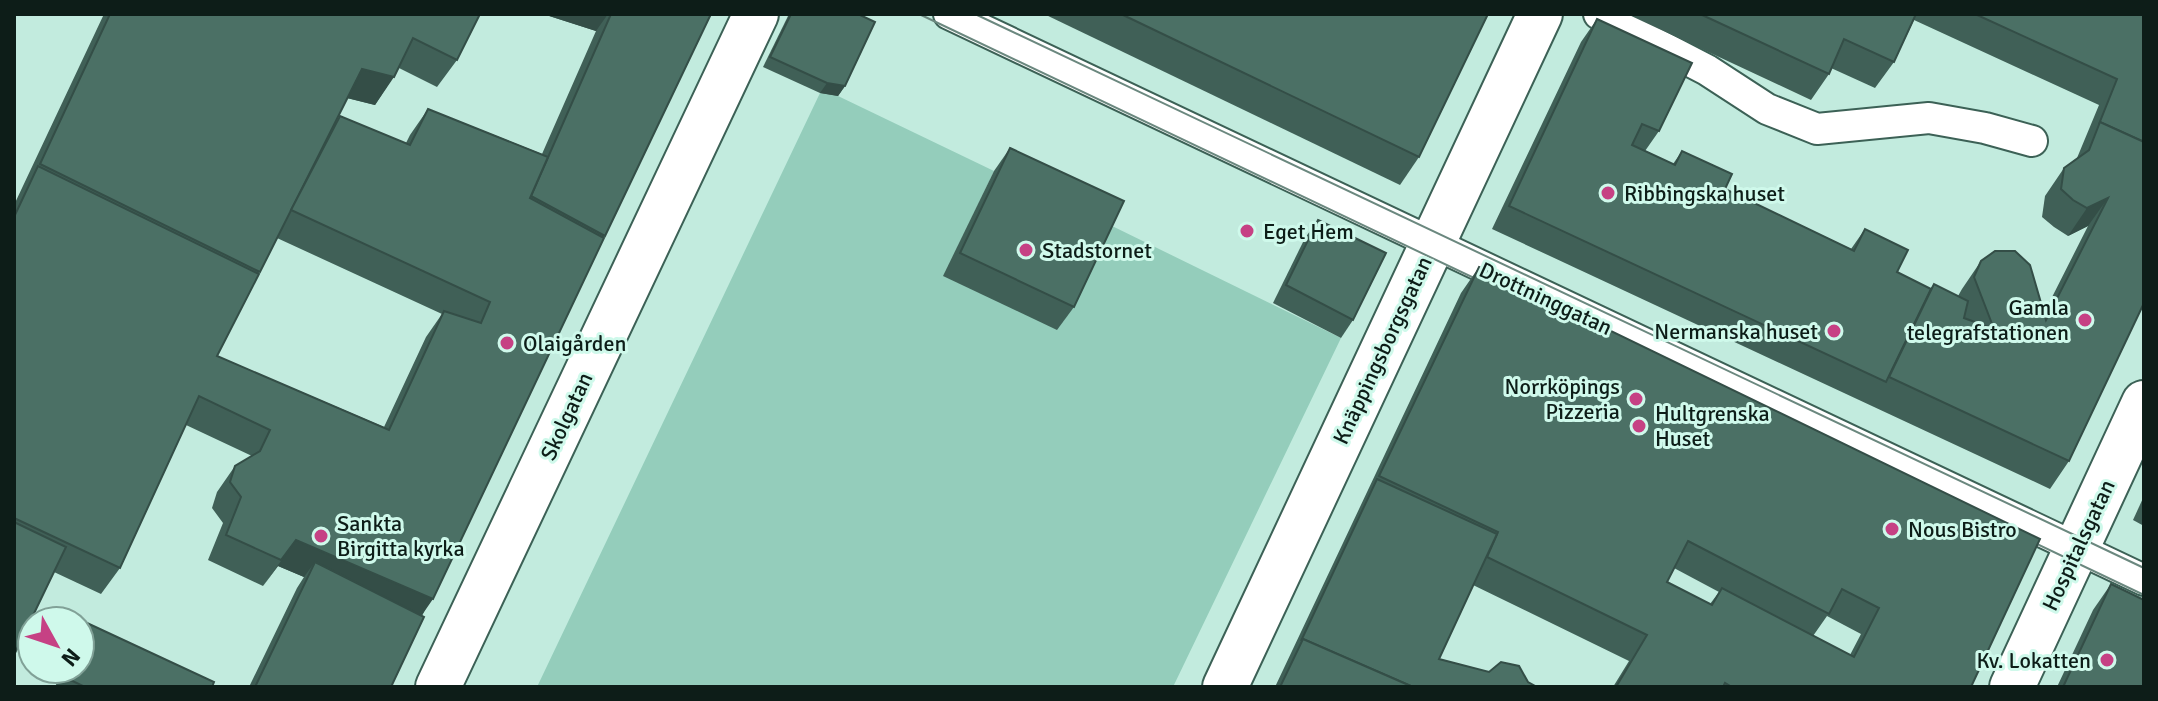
<svg xmlns="http://www.w3.org/2000/svg" width="2158" height="701" viewBox="0 0 2158 701" font-family="Signika,sans-serif">
  <rect width="100%" height="100%" fill="#c2ebde"/>
  <polygon fill="#94cdbb" points="820,93 838,96 994,171 944,276 1108,224 1341,338 1173,687 537,687"/>
  <g fill="none" stroke-linecap="round" stroke-linejoin="round">
    <g stroke="#3c6156" stroke-width="34">
      <g id="lane">
        <polyline points="949,14 2144,580"/>
        <polyline points="1599,14 1707,70 1767,109 1817,129 1929,118 1985,128 2032,141"/>
      </g>
    </g>
    <g stroke="#3c6156" stroke-width="48">
      <g id="street">
        <polyline points="438,687 756,14"/>
        <polyline points="1225,687 1540,14"/>
        <polyline points="2012,687 2144,403"/>
      </g>
    </g>
    <use href="#lane" stroke="#fff" stroke-width="30"/>
    <use href="#street" stroke="#fff" stroke-width="44"/>
    <g stroke="#6b887f" stroke-width="2">
      <polyline points="919,14 1493,287"/>
      <polyline points="975,14 2144,568"/>
      <polyline points="2018,535 2144,595"/>
    </g>
  </g>
  <g fill="#406057" fill-rule="evenodd">
    <path d="M104,14H480L457,60L437,87L399,68L375,105L347,98L335,123L406,143L410,135L428,109L542,154L596,31L543,14H711L422,616L391,687H249L297,588L304,577L278,566L263,586L208,560L223,523L212,508L217,492L235,466L252,456L186,425L120,568L101,594L54,572L14,655V205ZM277,238L442,314L426,337L384,427L217,356Z"/>
    <polygon points="789,14 858,14 845,86 838,96 820,93 763,67"/>
    <polygon points="1044,14 1488,14 1419,157 1400,185"/>
    <polygon points="1627,14 2144,14 2069,461 2050,489 1492,229 1581,42 1597,19 1659,131 1645,151 1673,164 1682,151 1725,189 1851,249 1865,229 1897,272 1930,289 1934,284 1958,296 1962,289 1981,261 2044,313 2088,226 2068,236 2054,227 2042,217 2045,196 2064,168 2077,158 2099,105 1914,20 1894,62 1875,88 1831,68 1829,74 1811,100"/>
    <polygon points="1010,148 1074,307 1057,330 943,276 994,171"/>
    <polygon points="1318,220 1353,320 1341,338 1273,303 1305,238"/>
    <path d="M1479,267L1971,687H1613L1629,661L1473,585L1439,659L1528,682L1537,687H1275L1461,293ZM1674,568L1719,592L1710,604L1667,582ZM1827,616L1861,634L1850,655L1813,636Z"/>
    <polygon points="2144,496 2144,526 2133,520"/>
    <polygon points="2111,584 2144,687 2057,687 2093,610"/>
    <polygon points="87,623 212,687 55,687 63,669 80,669 80,633"/>
  </g>
  <g fill="#344e47">
    <polygon points="543,14 608,14 596,31"/>
    <polygon points="362,69 394,77 375,105 343,97"/>
    <polygon points="827,83 845,86 838,96 820,93"/>
    <polygon points="2108,198 2088,226 2068,236 2087,208"/>
    <polygon points="296,540 433,599 415,625 315,562 304,577 278,566 263,586"/>
  </g>
  <g fill="#4b7065" stroke="#344e47" stroke-width="2" fill-rule="evenodd">
    <polygon points="110,14 480,14 457,60 413,38 394,77 362,69 260,272 40,164"/>
    <polygon points="611,14 711,14 605,236 531,196"/>
    <polygon points="791,14 858,14 875,22 845,86 827,83 770,57"/>
    <polygon points="1121,14 1488,14 1419,157"/>
    <polygon points="1700,14 1916,14 1894,62 1844,39 1829,74"/>
    <polygon points="1975,14 2144,14 2144,142 2100,122 2099,124 2117,79"/>
    <polygon points="1597,19 1692,63 1659,131 1642,124 1632,145 1675,165 1682,151 1732,174 1725,189 1854,251 1865,229 1908,250 1897,272 1931,289 1886,382 1509,206"/>
    <polygon points="428,109 548,157 530,198 604,238 433,599 296,540 281,560 226,535 241,497 230,482 235,466 260,451 270,430 199,396 120,568 14,518 14,217 38,166 259,274 217,356 389,430 444,311 481,323 490,302 291,210 340,116 410,145"/>
    <polygon points="2100,122 2144,142 2144,303 2069,461 1889,377 1934,284 1968,301 1964,318 1994,329 1974,277 1981,261 1995,251 2015,251 2030,265 2046,320 2108,198 2087,208 2073,200 2061,189 2064,168 2089,150"/>
    <polygon points="1010,148 1124,201 1074,307 960,253"/>
    <polygon points="1318,220 1386,253 1353,320 1286,285"/>
    <path d="M1479,267L2040,539L1971,687H1732L1725,683L1723,687H1616L1647,635L1487,557L1498,532L1379,476ZM1688,541L1829,614L1842,589L1879,608L1854,657L1722,588L1712,605L1667,582Z"/>
    <polygon points="1377,479 1497,534 1439,659 1489,672 1501,662 1519,666 1528,682 1537,687 1413,687 1303,639 1301,641"/>
    <polygon points="14,522 66,547 14,655"/>
    <polygon points="315,562 424,617 391,687 255,687"/>
    <polygon points="2111,584 2144,600 2144,687 2063,687"/>
    <polygon points="87,623 214,682 212,687 85,687 64,677 67,669 80,669 80,640"/>
    <polygon points="1303,639 1413,687 1280,687"/>
  </g>
  <g fill="#c64184" stroke="#cff9eb" stroke-width="3">
    <circle cx="1608" cy="193" r="8"/>
    <circle cx="1247" cy="231" r="8"/>
    <circle cx="1026" cy="250" r="8"/>
    <circle cx="2085" cy="320" r="8"/>
    <circle cx="1834" cy="331" r="8"/>
    <circle cx="507" cy="343" r="8"/>
    <circle cx="1636" cy="399" r="8"/>
    <circle cx="1639" cy="426" r="8"/>
    <circle cx="1892" cy="529" r="8"/>
    <circle cx="321" cy="536" r="8"/>
    <circle cx="2107" cy="660" r="8"/>
  </g>
  <g text-anchor="middle" stroke-width="6" stroke-linejoin="round" paint-order="stroke">
    <g font-size="22" fill="#0d1d18" stroke="#cff9eb" text-anchor="start">
      <text x="1624" y="201">Ribbingska huset</text>
      <text x="1263" y="239">Eget Hem</text>
      <text x="1042" y="258">Stadstornet</text>
      <text x="2069" y="315" text-anchor="end">Gamla<tspan x="2069" dy="25">telegrafstationen</tspan></text>
      <text x="1818" y="339" text-anchor="end">Nermanska huset</text>
      <text x="523" y="351">Olaigården</text>
      <text x="1620" y="394" text-anchor="end">Norrköpings<tspan x="1620" dy="25">Pizzeria</tspan></text>
      <text x="1655" y="421">Hultgrenska<tspan x="1655" dy="25">Huset</tspan></text>
      <text x="337" y="531">Sankta<tspan x="337" dy="25">Birgitta kyrka</tspan></text>
      <text x="1908" y="537">Nous Bistro</text>
      <text x="2091" y="668" text-anchor="end">Kv. Lokatten</text>
    </g>
    <g font-size="22" fill="#0d1d18" stroke="#cff9eb">
      <text transform="translate(1546 298) rotate(25)" y="8">Drottninggatan</text>
      <text transform="translate(1382 350) rotate(-65)" y="8">Knäppingsborgsgatan</text>
      <text transform="translate(566 416) rotate(-65)" y="8">Skolgatan</text>
      <text transform="translate(2078 545) rotate(-65)" y="8">Hospitalsgatan</text>
    </g>
  </g>
  <rect width="2158" height="701" fill="none" stroke="#0d1d18" stroke-width="32"/>
  <g transform="translate(56 645) rotate(130)"><circle r="38" fill="#cff9eb" stroke="#81a197" stroke-width="2"/>
  <path d="M0-6L14 30L0 20L-14 30Z" fill="#c64184"/>
  <text y="-12" font-size="22" font-weight="bold" text-anchor="middle" fill="#0d1d18">N</text>
  </g>
</svg>
